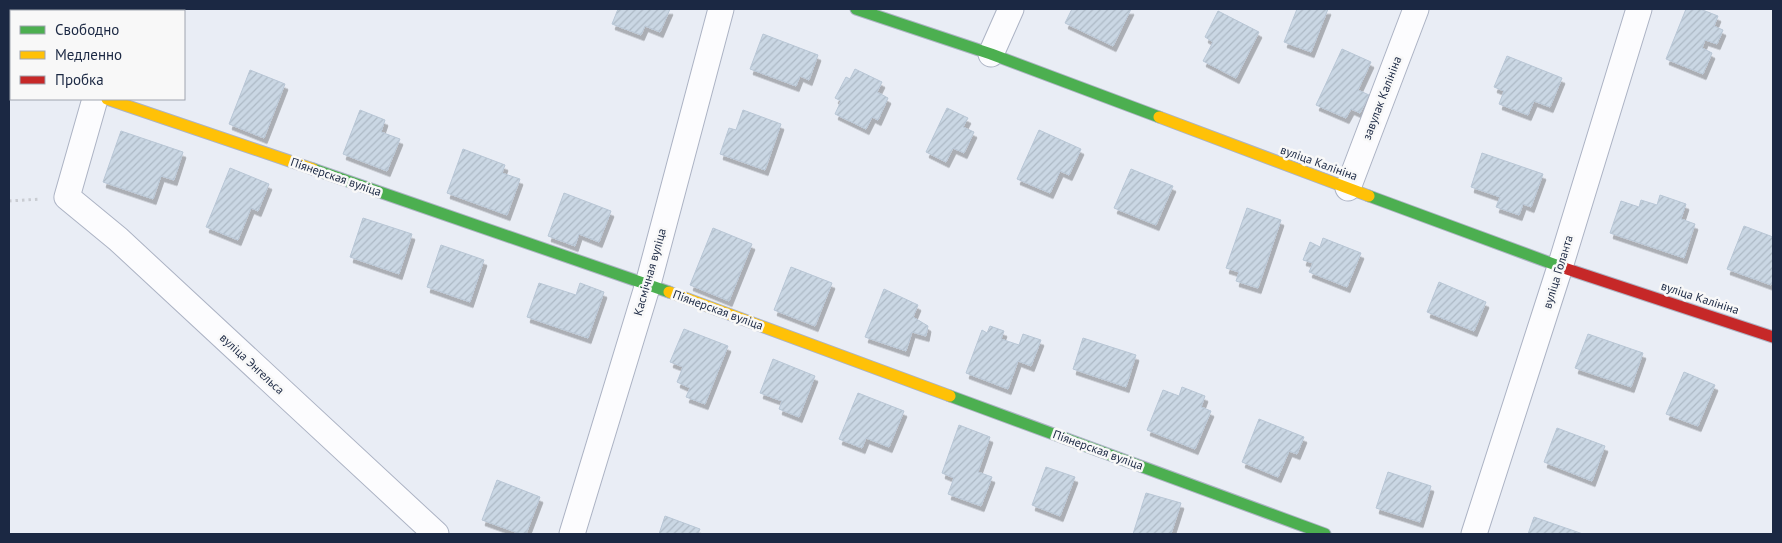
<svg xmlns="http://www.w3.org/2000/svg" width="1782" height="543" viewBox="0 0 1782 543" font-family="'PT Sans',sans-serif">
  <defs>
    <pattern id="building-hatch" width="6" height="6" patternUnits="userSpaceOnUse" patternTransform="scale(1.25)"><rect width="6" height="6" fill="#cad7e4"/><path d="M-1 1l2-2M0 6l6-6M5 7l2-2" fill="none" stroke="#adb9c5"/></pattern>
    <filter id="shadow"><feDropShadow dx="3" dy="5.5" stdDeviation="0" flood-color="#0004"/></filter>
  </defs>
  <rect width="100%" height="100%" fill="#e9edf5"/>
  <g fill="url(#building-hatch)" stroke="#b8c6d5" filter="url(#shadow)">
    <polygon points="24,9 73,9 73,11 23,11"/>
    <polygon points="618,9 670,9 660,32 645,26 641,35 612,24"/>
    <polygon points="1072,9 1131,9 1113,46 1065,23"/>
    <polygon points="1297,9 1328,9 1311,52 1284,42"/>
    <polygon points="1686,9 1700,9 1718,16 1714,26 1723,30 1717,44 1705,40 1702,48 1712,53 1703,74 1666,59"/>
    <polygon points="1218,11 1259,32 1236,78 1203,61 1213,42 1205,37"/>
    <polygon points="763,34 818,55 809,80 800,76 796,86 750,69"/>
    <polygon points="1342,49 1371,62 1358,90 1369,95 1360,113 1351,109 1346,118 1316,105"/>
    <polygon points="1507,56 1562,78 1550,107 1534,101 1528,115 1499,104 1504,91 1494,87"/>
    <polygon points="855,69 882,82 877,92 888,98 878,120 872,117 866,129 835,114 841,101 835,98 846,77 850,79"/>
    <polygon points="250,70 285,84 264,138 229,124"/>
    <polygon points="947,108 968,118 963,127 974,132 964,153 953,148 946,162 926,152"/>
    <polygon points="360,110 385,120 381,132 400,139 387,171 343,154"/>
    <polygon points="743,110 781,124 765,170 720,154 729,128 736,130"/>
    <polygon points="1039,130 1081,149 1069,175 1060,171 1050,193 1017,179"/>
    <polygon points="121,131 183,152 174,180 161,176 153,199 103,182"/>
    <polygon points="463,149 505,165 502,173 520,179 507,215 447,193"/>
    <polygon points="1482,153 1543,174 1531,207 1523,204 1519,215 1496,207 1500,197 1471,187"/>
    <polygon points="230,168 269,184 258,211 251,208 238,240 206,227"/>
    <polygon points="1131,169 1173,186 1156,225 1114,208"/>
    <polygon points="564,193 611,211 599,242 579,234 575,246 548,236"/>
    <polygon points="1660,195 1686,204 1681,219 1695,224 1684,258 1610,233 1621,201 1639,207 1641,200 1657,205"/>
    <polygon points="1247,208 1281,220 1258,288 1236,281 1239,272 1226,268"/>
    <polygon points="363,218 412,234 399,274 350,257"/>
    <polygon points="1744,226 1773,237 1773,280 1771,285 1727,269"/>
    <polygon points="713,228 752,244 729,301 690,285"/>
    <polygon points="1323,238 1361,253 1347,287 1309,272 1313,263 1303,260 1310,242 1320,247"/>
    <polygon points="441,245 484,260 470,302 427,287"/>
    <polygon points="791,267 832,283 815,326 774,310"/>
    <polygon points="1439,282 1486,302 1474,331 1427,312"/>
    <polygon points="539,283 576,295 580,283 604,292 588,338 527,317"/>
    <polygon points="884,289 918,305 913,317 928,326 926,336 912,332 906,351 865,337"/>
    <polygon points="990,326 1004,331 1001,339 1019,345 1023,334 1041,340 1031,366 1018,361 1008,389 966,373 982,330 987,333"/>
    <polygon points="684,329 728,346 705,404 686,397 690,388 677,382 683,367 670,362"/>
    <polygon points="1588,334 1643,353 1631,387 1575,368"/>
    <polygon points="1083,338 1136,355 1126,387 1073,369"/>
    <polygon points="773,359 815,376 799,417 779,409 782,401 760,393"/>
    <polygon points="1684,372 1715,385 1698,426 1666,414"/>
    <polygon points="1182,387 1205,396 1201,407 1211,411 1195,449 1147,430 1163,390 1179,396"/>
    <polygon points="858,393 904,411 889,447 866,438 862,448 839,439"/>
    <polygon points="1259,419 1304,437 1297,454 1289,451 1278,477 1242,462"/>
    <polygon points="959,425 990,437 978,472 992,477 981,506 948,494 954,478 942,473"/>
    <polygon points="1557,428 1605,446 1592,481 1544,462"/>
    <polygon points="1046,467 1075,477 1060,516 1032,505"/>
    <polygon points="1388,472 1431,486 1420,522 1376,508"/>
    <polygon points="497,480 540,497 526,534 521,534 482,520"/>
    <polygon points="1146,493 1181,503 1171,534 1133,534"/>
    <polygon points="665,516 700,529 698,534 659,534"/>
    <polygon points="1534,517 1583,534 1528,534"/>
  </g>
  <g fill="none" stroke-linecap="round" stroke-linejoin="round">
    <g stroke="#acb3c4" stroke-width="27">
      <g id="street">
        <polyline points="119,11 120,9"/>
        <polyline points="991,54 1011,9"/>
        <polyline points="9,64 11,65"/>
        <polyline points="95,99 67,197 118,239 436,534"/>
        <polyline points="1348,188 1416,9"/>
        <polyline points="572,534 648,284 721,9"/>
        <polyline points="1474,534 1560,267 1639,9"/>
      </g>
    </g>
    <g stroke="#acb3c4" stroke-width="13">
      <g id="fast">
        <polyline points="856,9 991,54 1159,117"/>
        <polyline points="313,169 669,292"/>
        <polyline points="1369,196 1564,268"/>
        <polyline points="950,396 1325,534"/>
      </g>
    </g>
    <g stroke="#acb3c4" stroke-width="13">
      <g id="slow">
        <polyline points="107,99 313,169"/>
        <polyline points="1159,117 1369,196"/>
        <polyline points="669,292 950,396"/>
      </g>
    </g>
    <g stroke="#acb3c4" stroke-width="13">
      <polyline id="jam" points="1564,268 1773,337"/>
    </g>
    <polyline stroke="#c9ccd2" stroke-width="3" stroke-dasharray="2.5 4" stroke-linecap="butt" points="9,201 41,199"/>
    <use href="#street" stroke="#fcfcfe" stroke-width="25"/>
    <use href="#fast" stroke="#4caf50" stroke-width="11"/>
    <use href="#slow" stroke="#ffc107" stroke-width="11"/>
    <use href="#jam" stroke="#c62828" stroke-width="11"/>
  </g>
  <g text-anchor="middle" stroke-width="5" stroke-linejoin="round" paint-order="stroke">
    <g font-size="12" fill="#1b2843" stroke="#f8f8f8">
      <text transform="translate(1382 98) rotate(-69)" y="4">завулак Калініна</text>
      <text transform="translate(1319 163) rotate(20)" y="4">вуліца Калініна</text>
      <text transform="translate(336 177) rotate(19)" y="4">Піянерская вуліца</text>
      <text transform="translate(650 272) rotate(-74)" y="4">Касмічная вуліца</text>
      <text transform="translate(1558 272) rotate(-73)" y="4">вуліца Голанта</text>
      <text transform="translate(1700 298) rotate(18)" y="4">вуліца Калініна</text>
      <text transform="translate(718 310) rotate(20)" y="4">Піянерская вуліца</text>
      <text transform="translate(252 364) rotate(43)" y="4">вуліца Энгельса</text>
      <text transform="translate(1098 450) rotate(20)" y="4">Піянерская вуліца</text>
    </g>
  </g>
  <rect width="1782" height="543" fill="none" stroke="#1b2843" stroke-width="20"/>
  <rect x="10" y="10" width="175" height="90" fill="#f8f8f8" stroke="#a0a5b0"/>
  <rect x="20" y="26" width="25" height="8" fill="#4caf50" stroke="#a0a5b0"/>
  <text x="55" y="35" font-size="15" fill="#1b2843">Свободно</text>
  <rect x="20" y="51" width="25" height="8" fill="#ffc107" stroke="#a0a5b0"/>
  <text x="55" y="60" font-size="15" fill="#1b2843">Медленно</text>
  <rect x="20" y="76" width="25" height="8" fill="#c62828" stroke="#a0a5b0"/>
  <text x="55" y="85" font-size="15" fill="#1b2843">Пробка</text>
</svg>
